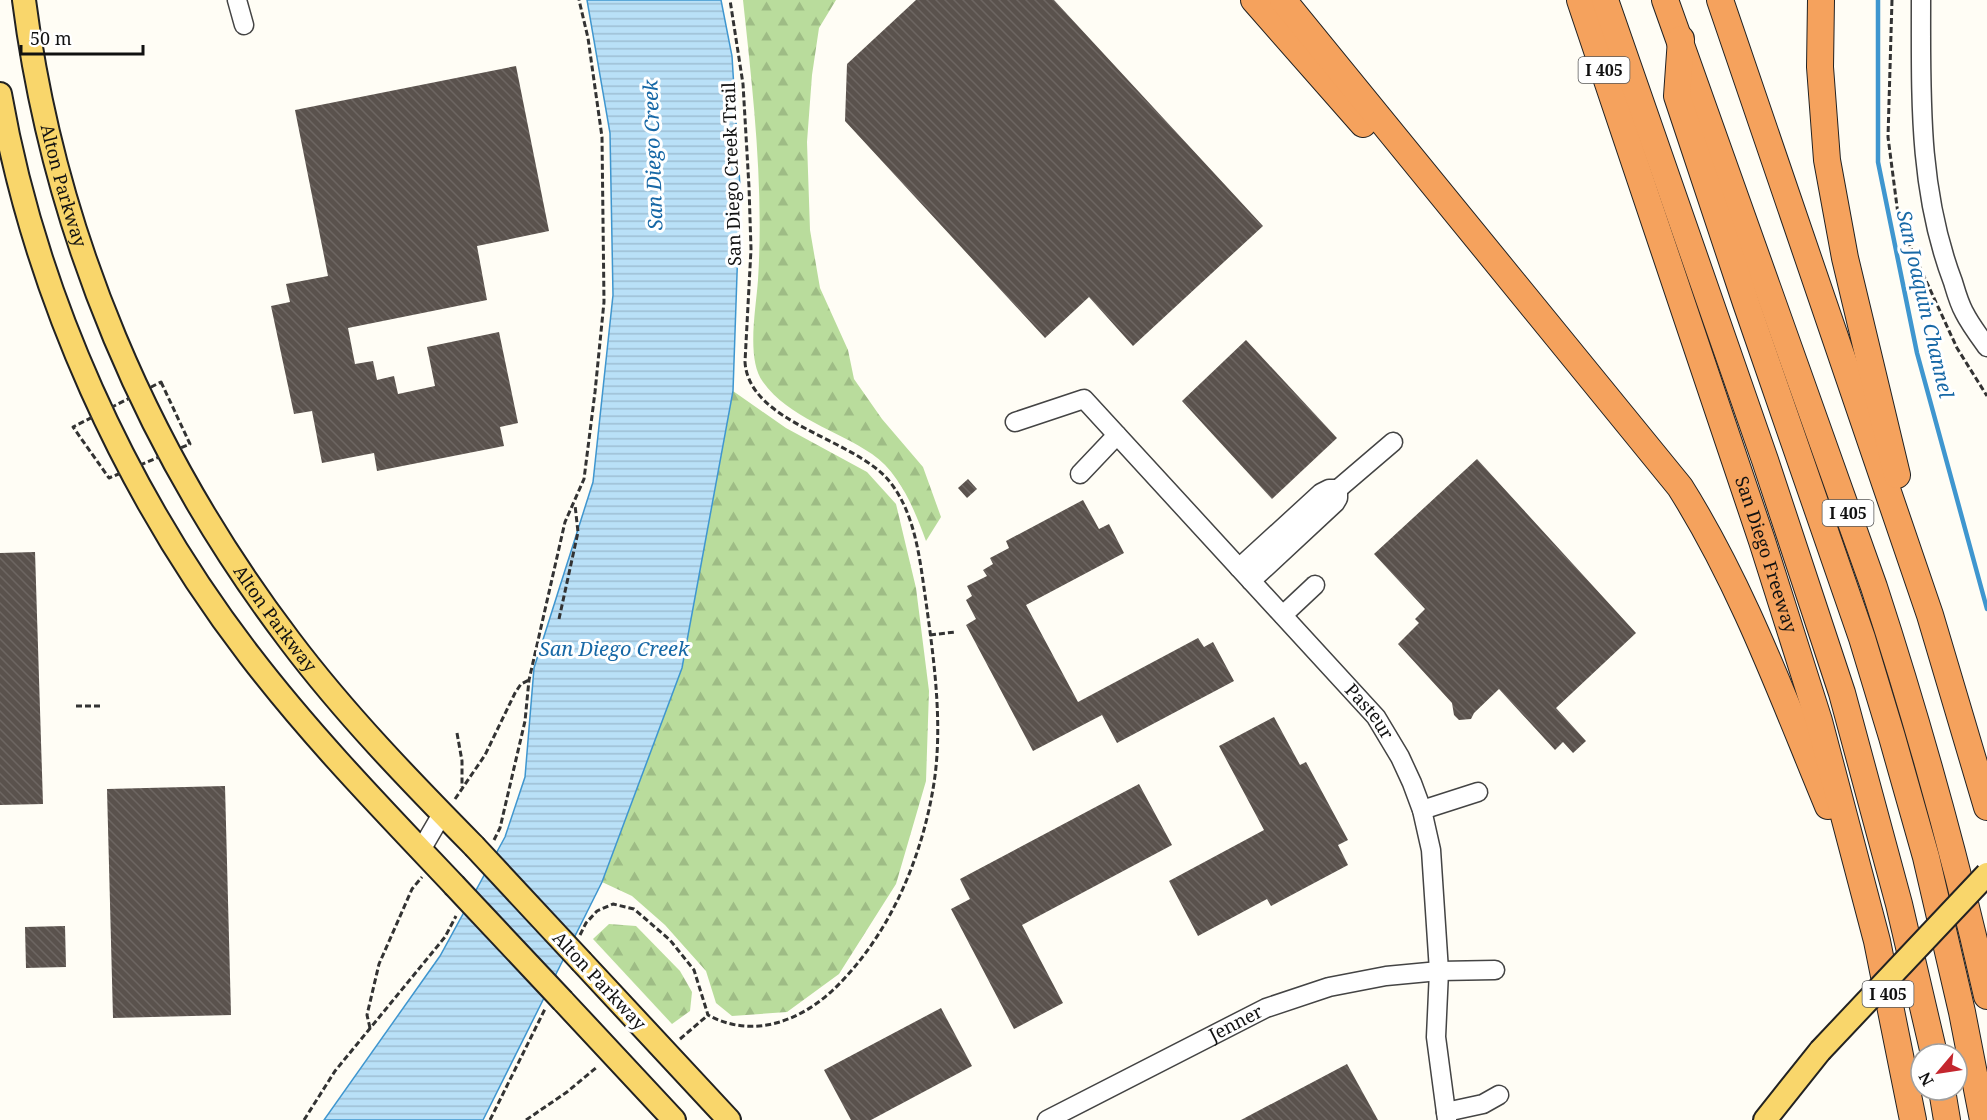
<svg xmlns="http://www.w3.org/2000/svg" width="1987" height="1120" viewBox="0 0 1987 1120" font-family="'Noto Serif',serif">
  <defs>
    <pattern id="forest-firs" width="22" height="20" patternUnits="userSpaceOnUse" patternTransform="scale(1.5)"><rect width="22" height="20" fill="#b9dc9c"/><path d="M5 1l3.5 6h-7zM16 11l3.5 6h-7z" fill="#9ebc85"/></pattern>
    <pattern id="water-rules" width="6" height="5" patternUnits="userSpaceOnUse" patternTransform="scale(1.5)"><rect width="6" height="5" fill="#b9e0f7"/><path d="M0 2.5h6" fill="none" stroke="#9ebfd3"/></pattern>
    <pattern id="building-back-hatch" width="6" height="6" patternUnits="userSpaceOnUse" patternTransform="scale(1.5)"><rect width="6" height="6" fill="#5a524d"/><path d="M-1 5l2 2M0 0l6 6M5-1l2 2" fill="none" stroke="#6d6662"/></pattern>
  </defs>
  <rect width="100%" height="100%" fill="#fffdf5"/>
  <g fill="url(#forest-firs)">
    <path d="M743,0H836L819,28L812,75L807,142L810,230L820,288L848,350L854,379L882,419L923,467L941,517L926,541C915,511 900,473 872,454C837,430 789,418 763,382C746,359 756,309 758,280C764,187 753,93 743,0Z"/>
    <polygon points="733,391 786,428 867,472 896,504 916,588 929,691 926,781 896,884 839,974 787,1012 732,1016 716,1003 706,971 665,925 632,896 602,882 682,668"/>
    <polygon points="609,924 636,926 680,971 692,992 690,1011 672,1024 593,939"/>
  </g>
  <polygon fill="url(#water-rules)" stroke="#3f96cf" stroke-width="1.5" points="587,0 721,0 732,56 740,187 733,391 682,668 602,882 483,1120 324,1120 440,956 505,837 525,777 534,668 593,482 613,295 610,133"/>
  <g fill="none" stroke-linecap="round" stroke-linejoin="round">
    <polyline stroke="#3f96cf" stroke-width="4.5" points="1878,0 1878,162 1917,353 1987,609"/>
  </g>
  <g fill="url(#building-back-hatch)">
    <polygon points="916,0 1054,0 1263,226 1133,346 1089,297 1045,338 845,121 847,64"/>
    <polygon points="516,66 549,231 477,246 487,300 348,328 355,364 373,361 377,380 394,376 398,394 435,386 427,347 499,332 518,423 500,427 504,446 377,471 374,453 322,463 312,411 294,414 271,306 290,302 286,284 328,276 295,110"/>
    <polygon points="1246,340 1337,438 1272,499 1182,401"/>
    <polygon points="1477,459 1636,633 1556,708 1586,741 1573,753 1563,742 1555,750 1499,689 1474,713 1471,719 1459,720 1454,715 1452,703 1398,644 1419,623 1415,619 1425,609 1374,554"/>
    <polygon points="968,479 977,489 967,498 958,488"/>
    <polygon points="1083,500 1099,529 1109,524 1124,553 1026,605 1078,702 1198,638 1204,647 1213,642 1234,681 1117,743 1102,715 1033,751 966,625 976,619 966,600 972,596 967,586 987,576 983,570 993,564 990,558 1009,548 1006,541"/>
    <polygon points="35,552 43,804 0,805 0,553"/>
    <polygon points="1274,717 1300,765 1306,762 1348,840 1338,845 1348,865 1271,906 1267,899 1198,936 1169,881 1264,830 1219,746"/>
    <polygon points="1139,784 1172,845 1022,925 1063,1003 1014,1029 951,909 970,899 960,879"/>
    <polygon points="225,786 231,1015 113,1018 107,789"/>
    <polygon points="65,926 66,967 26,968 25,927"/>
    <polygon points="941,1008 972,1066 871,1120 851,1120 824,1070"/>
    <polygon points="1347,1064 1378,1120 1241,1120"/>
  </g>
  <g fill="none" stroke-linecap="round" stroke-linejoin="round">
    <g stroke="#444" stroke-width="21">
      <g id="minor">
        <polyline points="237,0 244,25"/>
        <path d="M1921,0C1921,97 1918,190 1953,282C1956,292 1959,303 1964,312C1970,324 1979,336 1987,347"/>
        <path id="s1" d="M1015,422L1084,399L1376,717L1400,757L1412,783L1422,810L1431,850L1439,971L1436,1037L1447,1120"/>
        <polyline points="1080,474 1117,435"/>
        <polyline points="1338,489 1393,442"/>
        <polyline points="1239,568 1321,493 1329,489 1338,489 1338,498 1335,503 1251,581"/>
        <polyline points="1283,615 1315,585"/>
        <polyline points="1422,810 1478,792"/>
        <polyline points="421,850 442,814"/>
        <polyline points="1446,1112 1483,1104 1499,1095"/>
        <path id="s2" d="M1047,1120L1266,1008L1329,987L1386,976L1439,971L1495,970"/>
      </g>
    </g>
    <g stroke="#222" stroke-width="26">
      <g id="major">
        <path id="s3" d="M24,0C54,234 148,454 290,641C345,714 410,781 474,846"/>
        <path d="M0,94C35,294 126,495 250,656C312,737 384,811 454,885"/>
        <polyline points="582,962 729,1120"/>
        <polyline points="563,1001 674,1120"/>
        <polyline points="1765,1120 1820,1051"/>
      </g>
    </g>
    <g stroke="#222" stroke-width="28">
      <g id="highway">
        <polyline points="1254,0 1363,124"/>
        <path d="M1283,0L1680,487C1743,587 1783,698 1828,806"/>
        <path id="s4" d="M1580,0L1762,541L1819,721L1877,941L1913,1120"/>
        <polyline points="1605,0 1765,460 1842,693 1899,904 1934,1054"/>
        <path d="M1665,0L1874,587C1918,722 1956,858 1987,996"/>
        <polyline points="1720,0 1930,615 1987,807"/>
        <polyline points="1821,0 1820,67 1827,160 1845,258 1897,475"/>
        <polyline points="1681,39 1677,96 1746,303 1862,638 1892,737 1926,857 1946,943 1962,1012 1983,1120"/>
        <polyline points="1942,1090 1947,1120"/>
      </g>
    </g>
    <g stroke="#333" stroke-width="3" stroke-dasharray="6 3" stroke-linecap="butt">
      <polyline points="1892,0 1888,137 1899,222 1957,348 1987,396"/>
      <polygon points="161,382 190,444 109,478 73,427"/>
      <polyline points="559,619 578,532 575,505"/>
      <polyline points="930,635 955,632"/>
      <polyline points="76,706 101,706"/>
      <polyline points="457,733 462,761 462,787"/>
      <polyline points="455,799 485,755 515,693 521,684 529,680"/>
      <polyline points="494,840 500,828 525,721 529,680 565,522 584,479 595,392 604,302 602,137 588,38 579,0"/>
      <path d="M580,935L586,923L597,911L613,904L634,909L670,940L694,970L708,1015C752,1039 798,1022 832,991C889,937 922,859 934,783C943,724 934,660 926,602C920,561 916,515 890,482C855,438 749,424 745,362L751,249L749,187L743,84L730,0"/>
      <polyline points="370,1028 367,1015 379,964 412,889 422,877"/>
      <polyline points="680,1039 708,1015"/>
      <polyline points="304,1120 335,1071 445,937 456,916"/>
      <polyline points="490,1120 545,1009"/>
      <polyline points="526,1120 567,1092 597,1067"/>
    </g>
    <use href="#minor" stroke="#fff" stroke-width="18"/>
    <use href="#major" stroke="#f9d66b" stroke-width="22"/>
    <use href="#highway" stroke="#f5a25d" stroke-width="26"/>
    <g stroke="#222" stroke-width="26" stroke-linecap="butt">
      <g id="major-bridge">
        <polyline points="474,846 582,962"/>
        <polyline points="454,885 563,1001"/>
        <polyline points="1820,1051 1987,874"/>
      </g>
    </g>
    <use href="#major-bridge" stroke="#f9d66b" stroke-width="22"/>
  </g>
  <g text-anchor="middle" stroke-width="6" stroke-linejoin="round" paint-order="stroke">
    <g fill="#fff" stroke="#585858" stroke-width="1.5">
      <rect x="1578.5" y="57" width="51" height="26" rx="4.5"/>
      <rect x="1822.5" y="500" width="51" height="26" rx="4.5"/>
      <rect x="1862.5" y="981" width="51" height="26" rx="4.5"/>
    </g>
    <g font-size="16" font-weight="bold" fill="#111">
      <text x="1604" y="76">I 405</text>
      <text x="1848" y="519">I 405</text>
      <text x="1888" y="1000">I 405</text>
    </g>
    <g font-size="18" fill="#111" stroke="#fff">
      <text transform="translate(732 174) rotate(-92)" y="6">San Diego Creek Trail</text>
      <text dy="6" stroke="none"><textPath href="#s3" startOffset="190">Alton Parkway</textPath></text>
      <text dy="6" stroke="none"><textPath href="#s4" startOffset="585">San Diego Freeway</textPath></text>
      <text dy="6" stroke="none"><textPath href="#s3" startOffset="675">Alton Parkway</textPath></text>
      <text dy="6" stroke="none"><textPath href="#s1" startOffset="496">Pasteur</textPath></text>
      <text transform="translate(599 981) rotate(47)" y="6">Alton Parkway</text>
      <text dy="6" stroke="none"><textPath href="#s2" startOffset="212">Jenner</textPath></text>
    </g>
    <g font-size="20" font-style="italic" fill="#1768a6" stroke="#fff">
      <text transform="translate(653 155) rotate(-92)" y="7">San Diego Creek</text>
      <text transform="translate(1925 304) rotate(77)" y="7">San Joaquin Channel</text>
      <text x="614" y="656">San Diego Creek</text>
    </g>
  </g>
  <g transform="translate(1939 1072) rotate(241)"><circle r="28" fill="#ffffff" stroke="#a0a0a0" stroke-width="1.5"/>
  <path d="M0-4.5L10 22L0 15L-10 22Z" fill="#c4262e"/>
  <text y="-9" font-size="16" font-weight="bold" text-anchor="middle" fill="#111111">N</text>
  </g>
  <path d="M21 45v9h122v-9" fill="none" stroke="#111111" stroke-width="3"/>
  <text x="30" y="45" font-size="18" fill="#111111" stroke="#ffffff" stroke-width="4.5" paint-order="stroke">50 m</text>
</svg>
